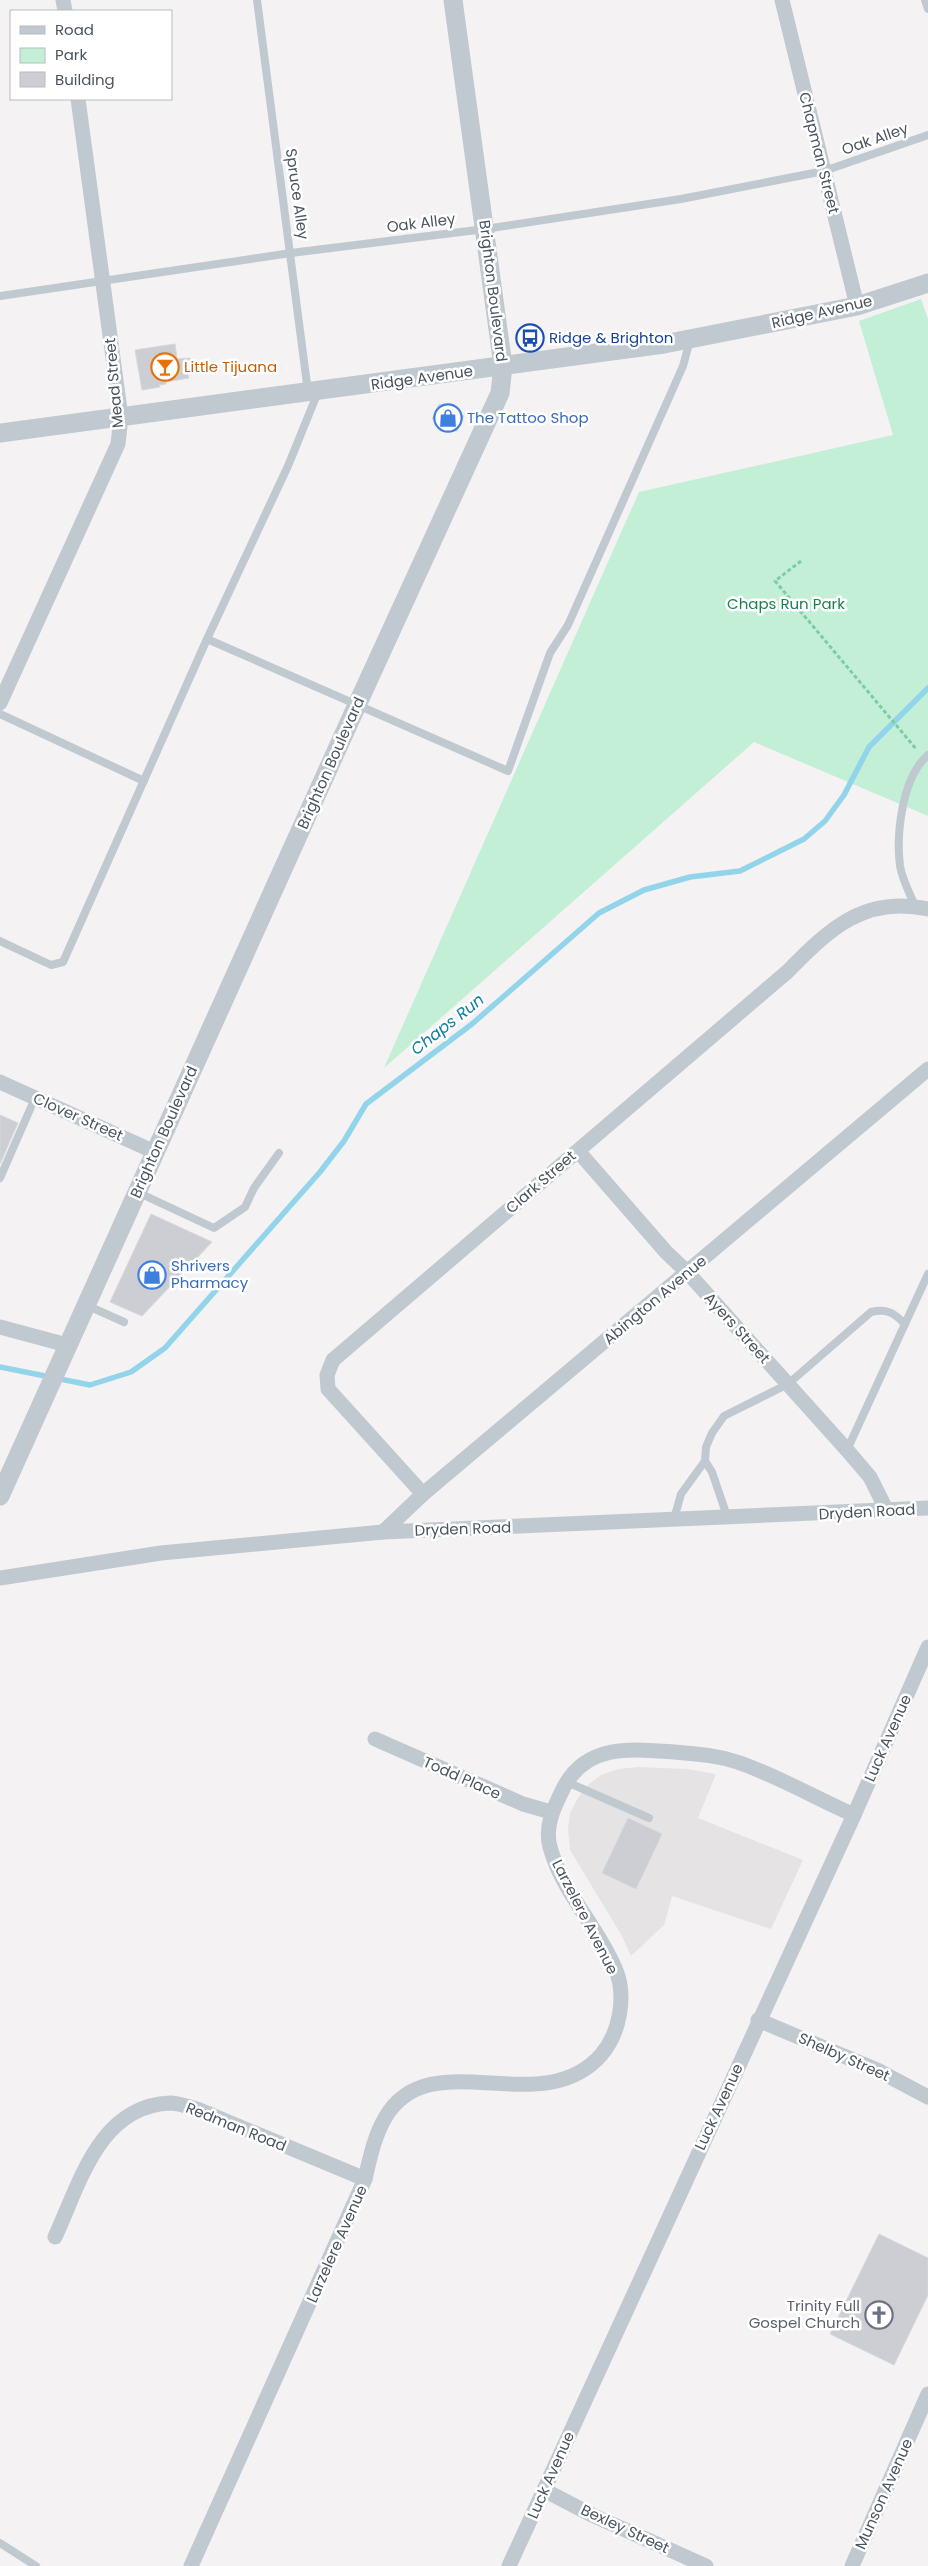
<svg xmlns="http://www.w3.org/2000/svg" width="928" height="2566" viewBox="0 0 928 2566" font-family="Poppins,sans-serif">
  <rect width="100%" height="100%" fill="#f4f2f2"/>
  <polygon fill="#e5e3e4" points="638,1767 687,1769 716,1774 698,1818 803,1860 771,1929 672,1896 664,1925 631,1956 622,1936 570,1850 568,1829 570,1813 578,1798 588,1785 601,1775 619,1769"/>
  <polygon fill="#c3efd6" points="921,299 928,319 928,816 754,742 384,1068 639,492 893,435 859,321"/>
  <g fill="none" stroke-linecap="round" stroke-linejoin="round">
    <polyline stroke="#92d4ea" stroke-width="5.5" points="0,1367 90,1385 131,1372 165,1348 320,1172 344,1141 366,1104 472,1024 599,913 644,890 690,877 740,871 804,839 825,821 844,795 869,747 928,688"/>
  </g>
  <g fill="#ccced4" stroke="#d6d8dd">
    <polygon points="175,344 177,359 190,358 192,374 188,375 189,378 166,382 166,384 159,385 160,387 142,390 135,350"/>
    <polygon points="439,404 464,416 457,431 432,419"/>
    <polygon points="0,1115 18,1123 0,1164"/>
    <polygon points="151,1214 212,1242 142,1316 110,1302"/>
    <polygon points="628,1818 662,1834 636,1889 602,1873"/>
    <polygon points="879,2234 928,2258 928,2295 894,2365 830,2334"/>
  </g>
  <g fill="none" stroke-linecap="round" stroke-linejoin="round">
    <polyline stroke="#7ccca8" stroke-width="3" stroke-dasharray="4 2.5" stroke-linecap="butt" points="801,561 775,581 917,750"/>
    <g stroke="#c0c9d0" stroke-width="8">
      <polyline points="257,0 308,392"/>
      <polyline points="925,0 928,9"/>
      <polyline points="0,296 291,253 485,229 681,199 824,171 928,135"/>
      <polyline points="207,639 508,771 550,653 568,625 683,366 690,340"/>
      <polyline points="0,714 144,781"/>
      <path d="M915,906C910,894 902,879 900,866C896,834 902,777 928,755"/>
      <polyline points="0,941 51,965 63,962 207,639 288,466 318,392"/>
      <polyline points="0,1178 35,1098"/>
      <polyline points="137,1192 214,1228 245,1207 254,1188 279,1153"/>
      <polyline points="86,1305 124,1322"/>
      <polyline points="847,1450 928,1274"/>
      <polyline points="705,1461 712,1472 728,1519"/>
      <path d="M674,1519L681,1494L705,1461L706,1447L712,1433L724,1416L788,1384L871,1312C887,1308 894,1313 905,1324"/>
      <polyline points="567,1782 649,1818"/>
      <polyline points="0,2543 36,2566"/>
    </g>
    <g stroke="#c0c9d0" stroke-width="15">
      <polyline points="63,0 65,11"/>
      <polyline points="782,0 857,306"/>
      <polyline points="0,703 118,444 121,417 78,99"/>
      <polyline points="0,1082 155,1152"/>
      <polyline points="578,1151 666,1252 688,1273 847,1450 870,1477 887,1511"/>
      <polyline points="0,1327 67,1345"/>
      <path d="M423,1494L328,1389L327,1375L333,1360L787,972C829,930 863,895 928,909"/>
      <polyline points="383,1532 423,1494 928,1069"/>
      <polyline points="0,1578 161,1553 383,1532 928,1508"/>
      <polyline points="375,1739 523,1804 551,1812"/>
      <polyline points="758,2020 877,2070 928,2097"/>
      <path d="M55,2237C80,2183 99,2106 170,2103C179,2103 188,2107 197,2109L365,2179"/>
      <polyline points="544,2490 592,2515 706,2566"/>
      <path d="M191,2566L365,2179C370,2158 374,2137 385,2118C430,2040 541,2123 601,2055C620,2033 627,1995 615,1968C598,1927 562,1892 550,1847C544,1826 555,1805 564,1787C587,1743 633,1749 674,1752C696,1754 716,1755 737,1762C774,1774 817,1799 854,1815"/>
      <polyline points="509,2566 854,1815 928,1647"/>
      <polyline points="852,2566 928,2394"/>
    </g>
    <g stroke="#c0c9d0" stroke-width="19">
      <polyline points="0,433 664,344 857,306 928,283"/>
      <polyline points="0,1496 357,705 500,393 503,366 453,0"/>
    </g>
  </g>
  <defs>
    <g id="bus-ring" transform="scale(1.4375)"><circle r="9.5" fill="#fff" stroke="#1a4fb4" stroke-width="1.5"/><path d="M-5-6H5V4H4V6H2V4H-2V6H-4V4H-5ZM-3.5-4V0h7V-4ZM-3.5 1.2v1.5H-2V1.2ZM2 1.2v1.5H3.5V1.2Z" fill="#1a4fb4"/></g>
    <g id="bar-ring" transform="scale(1.4375)"><circle r="9.5" fill="#fff" stroke="#e8710a" stroke-width="1.5"/><path d="M-6-5H6L.8 .8V4.5H3.5V6h-7V4.5H-.8V.8Z" fill="#e8710a"/></g>
    <g id="shop-ring" transform="scale(1.4375)"><circle r="9.5" fill="#fff" stroke="#3f7fe0" stroke-width="1.5"/><path d="M-5-2.5h2.3a2.7 3.5 0 0 1 5.4 0H5L5.5 6h-11ZM-1.5-2.5h3a1.5 2.3 0 0 0-3 0Z" fill="#3f7fe0"/></g>
    <g id="church-ring" transform="scale(1.4375)"><circle r="9.5" fill="#fff" stroke="#6b7280" stroke-width="1.5"/><path d="M-1.2-6h2.4v3.5h3.3v2.4h-3.3V6h-2.4V-.1h-3.3v-2.4h3.3Z" fill="#6b7280"/></g>
  </defs>
  <g fill-rule="evenodd">
    <use href="#bus-ring" x="530" y="338"/>
    <use href="#bar-ring" x="165" y="367"/>
    <use href="#shop-ring" x="448" y="418"/>
    <use href="#shop-ring" x="152" y="1275"/>
    <use href="#church-ring" x="879" y="2315"/>
  </g>
  <g text-anchor="middle" stroke-width="5" stroke-linejoin="round" paint-order="stroke">
    <g font-size="15" fill="#4a545f" stroke="#fff">
      <text transform="translate(875 139) rotate(-19)" y="5">Oak Alley</text>
      <text transform="translate(819 153) rotate(76)" y="5">Chapman Street</text>
      <text transform="translate(297 194) rotate(82)" y="5">Spruce Alley</text>
      <text transform="translate(421 223) rotate(-7)" y="5">Oak Alley</text>
      <text transform="translate(493 291) rotate(83)" y="5">Brighton Boulevard</text>
      <text transform="translate(822 312) rotate(-13)" y="5">Ridge Avenue</text>
      <text transform="translate(422 378) rotate(-8)" y="5">Ridge Avenue</text>
      <text transform="translate(114 383) rotate(-95)" y="5">Mead Street</text>
      <text transform="translate(331 763) rotate(-66)" y="5">Brighton Boulevard</text>
      <text transform="translate(78 1117) rotate(24)" y="5">Clover Street</text>
      <text transform="translate(164 1132) rotate(-66)" y="5">Brighton Boulevard</text>
      <text transform="translate(541 1182) rotate(-41)" y="5">Clark Street</text>
      <text transform="translate(655 1300) rotate(-40)" y="5">Abington Avenue</text>
      <text transform="translate(737 1328) rotate(48)" y="5">Ayers Street</text>
      <text transform="translate(867 1512) rotate(-3)" y="5">Dryden Road</text>
      <text transform="translate(463 1529) rotate(-2)" y="5">Dryden Road</text>
      <text transform="translate(888 1738) rotate(-66)" y="5">Luck Avenue</text>
      <text transform="translate(462 1778) rotate(24)" y="5">Todd Place</text>
      <text transform="translate(585 1917) rotate(63)" y="5">Larzelere Avenue</text>
      <text transform="translate(844 2057) rotate(24)" y="5">Shelby Street</text>
      <text transform="translate(719 2107) rotate(-65)" y="5">Luck Avenue</text>
      <text transform="translate(236 2127) rotate(22)" y="5">Redman Road</text>
      <text transform="translate(337 2244) rotate(-66)" y="5">Larzelere Avenue</text>
      <text transform="translate(551 2475) rotate(-66)" y="5">Luck Avenue</text>
      <text transform="translate(884 2494) rotate(-66)" y="5">Munson Avenue</text>
      <text transform="translate(625 2529) rotate(25)" y="5">Bexley Street</text>
    </g>
    <g font-size="15" fill="#164399" stroke="#fff" text-anchor="start">
      <text x="549" y="343">Ridge &amp; Brighton</text>
    </g>
    <g font-size="15" fill="#c56008" stroke="#fff" text-anchor="start">
      <text x="184" y="372">Little Tijuana</text>
    </g>
    <g font-size="15" fill="#366cbe" stroke="#fff" text-anchor="start">
      <text x="467" y="423">The Tattoo Shop</text>
      <text x="171" y="1271">Shrivers<tspan x="171" dy="17">Pharmacy</tspan></text>
    </g>
    <g font-size="15" fill="#1b8052" stroke="#fff">
      <text x="786" y="609">Chaps Run Park</text>
    </g>
    <g font-size="15" fill="#5b616d" stroke="#fff" text-anchor="end">
      <text x="860" y="2311">Trinity Full<tspan x="860" dy="17">Gospel Church</tspan></text>
    </g>
    <g font-size="16" font-style="italic" fill="#117fa3" stroke="#fff">
      <text transform="translate(447 1024) rotate(-38)" y="6">Chaps Run</text>
    </g>
  </g>
  <rect x="10" y="10" width="162" height="90" fill="#ffffff" stroke="#b7bbbf"/>
  <rect x="20" y="26" width="25" height="8" fill="#c0c9d0" stroke="#b7bbbf"/>
  <text x="55" y="35" font-size="15" fill="#4a545f">Road</text>
  <rect x="20" y="48" width="25" height="15" fill="#c3efd6" stroke="#b7bbbf"/>
  <text x="55" y="60" font-size="15" fill="#4a545f">Park</text>
  <rect x="20" y="72" width="25" height="15" fill="#ccced4" stroke="#b7bbbf"/>
  <text x="55" y="85" font-size="15" fill="#4a545f">Building</text>
</svg>
